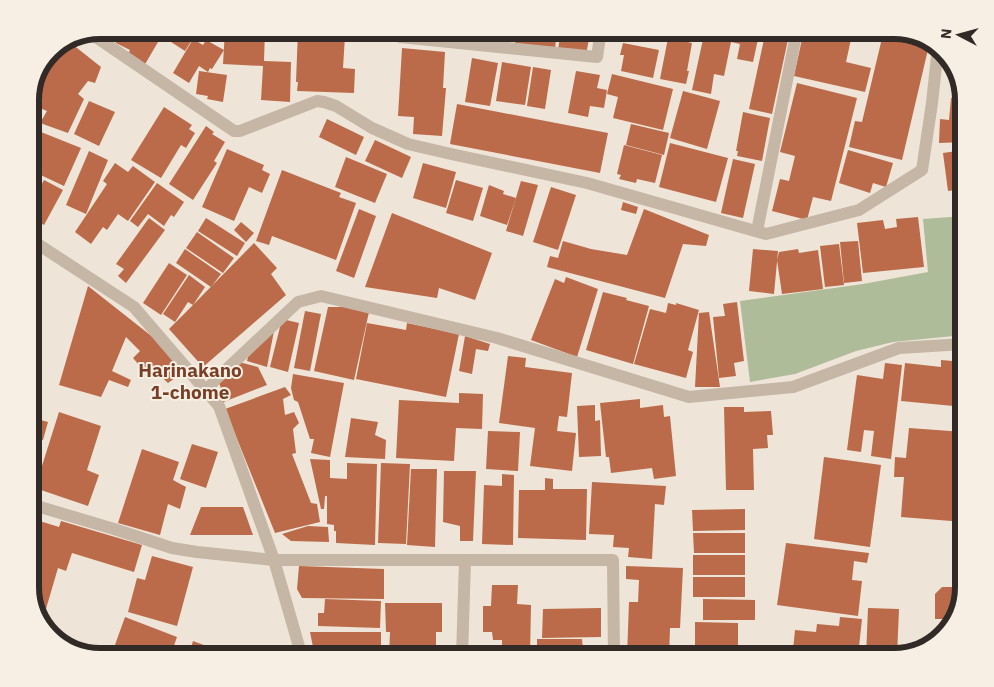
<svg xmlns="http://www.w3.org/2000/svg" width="994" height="687" viewBox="0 0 994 687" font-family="'IBM Plex Sans',sans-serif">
  <rect width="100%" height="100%" fill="#eee5d8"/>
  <polygon fill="#aebc9a" points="964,216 964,335 893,342 856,351 795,374 750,382 740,301 863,284 928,272 923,219"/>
  <g fill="#bb6b49">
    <polygon points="116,30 165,30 144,66 127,56 130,50 116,43"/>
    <polygon points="174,30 198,30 185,51 168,40"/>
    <polygon points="209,30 223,30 222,40 208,38"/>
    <polygon points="225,30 265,30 264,61 291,62 290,102 261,100 263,66 223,64"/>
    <polygon points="298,30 364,30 364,37 345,36 343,68 355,69 354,93 297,91 298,82 296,82"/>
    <polygon points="435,30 463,30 463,35 434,32"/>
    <polygon points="517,30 557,30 555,49 515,43"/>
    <polygon points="561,30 591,30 586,54 558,50"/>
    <polygon points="662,30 692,30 690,40 661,34"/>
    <polygon points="705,30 760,30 753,62 737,59 740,44 731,42 724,76 714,74 711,94 692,90"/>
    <polygon points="766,30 790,30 772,114 749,109"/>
    <polygon points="804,30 853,30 846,62 871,68 865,92 794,76"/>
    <polygon points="902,32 930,41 902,160 849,147 855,121 862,122 883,34 900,39"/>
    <polygon points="668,38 692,43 687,71 689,71 686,84 660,79"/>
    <polygon points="193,39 203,45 206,40 224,50 212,69 210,68 208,72 199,66 189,83 173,73"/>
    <polygon points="623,43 659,50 653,78 621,71 624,55 620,55"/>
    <polygon points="72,44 101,67 95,83 88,81 78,94 84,99 68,133 40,123 47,111 30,104 30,95 51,50 62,46"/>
    <polygon points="402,48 445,52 443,88 446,88 442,136 413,134 414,117 398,116"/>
    <polygon points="472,58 498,63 490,106 465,102"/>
    <polygon points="502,62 531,67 525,105 496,101"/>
    <polygon points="533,67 551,70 545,109 527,106"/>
    <polygon points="199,71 227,75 223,102 207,99 208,96 196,94"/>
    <polygon points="576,71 600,75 597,88 607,90 604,108 590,106 588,117 568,113"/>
    <polygon points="612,74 673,89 663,130 613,118 618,97 607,94"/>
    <polygon points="797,83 857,98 831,201 813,197 807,220 772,211 780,179 789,181 795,156 780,152"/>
    <polygon points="683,91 720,101 707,149 670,138"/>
    <polygon points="951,98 964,98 964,142 939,143 940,119 949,120"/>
    <polygon points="89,101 115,112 99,146 74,134"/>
    <polygon points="457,104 608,133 600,173 450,144"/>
    <polygon points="164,107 192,125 189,129 195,133 186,148 181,145 161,178 131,160"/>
    <polygon points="743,112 770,118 762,161 737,156 738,151 736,151"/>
    <polygon points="327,119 364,137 356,155 319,137"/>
    <polygon points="631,124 669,133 664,155 626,145"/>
    <polygon points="206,126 214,132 212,134 225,142 214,161 217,163 193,200 169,184"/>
    <polygon points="36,130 81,148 64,186 30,170 30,144"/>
    <polygon points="375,140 411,157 402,178 365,161"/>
    <polygon points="670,143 728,158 716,202 659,187"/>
    <polygon points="624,145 662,155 655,183 637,179 636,183 619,179 621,175 617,174"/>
    <polygon points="227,149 264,165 262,170 270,174 262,193 249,187 234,221 202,207"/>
    <polygon points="848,150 893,163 886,187 873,183 870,193 839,183"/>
    <polygon points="964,150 964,189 948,191 943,153"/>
    <polygon points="89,151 108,160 86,214 66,205"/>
    <polygon points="346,157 387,174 375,203 335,187"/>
    <polygon points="733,159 755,164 743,218 721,213"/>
    <polygon points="115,163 128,172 133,166 155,182 128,221 118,214 107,230 103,227 91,244 75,232 107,184 103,181"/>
    <polygon points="423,163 456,172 446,208 413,198"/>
    <polygon points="282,170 341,193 339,197 356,203 336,260 272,236 269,245 256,241"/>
    <polygon points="30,175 37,177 30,196"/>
    <polygon points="44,180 63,190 44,225 30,217 30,205"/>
    <polygon points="456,180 483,188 473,221 446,213"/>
    <polygon points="521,181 538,185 523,236 506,231"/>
    <polygon points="157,183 184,202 174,217 171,215 164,226 148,214 138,227 130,221"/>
    <polygon points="489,185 504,191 503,194 516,198 507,225 480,216"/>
    <polygon points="551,187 576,195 558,250 533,242"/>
    <polygon points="623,202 638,207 636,214 621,210"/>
    <polygon points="359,209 376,216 354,278 336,271"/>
    <polygon points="644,209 709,235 706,246 683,244 665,298 547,267 550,256 558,258 563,241 591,249 627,255"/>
    <polygon points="392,213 492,253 475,300 439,288 437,298 365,287"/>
    <polygon points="918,217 924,267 863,273 857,223 883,220 885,229 897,227 896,219"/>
    <polygon points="149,218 165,230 126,283 118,276 124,269 116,264"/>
    <polygon points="206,218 245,243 237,256 198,231"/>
    <polygon points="241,222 254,233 246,242 234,230"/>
    <polygon points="197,232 234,258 223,273 186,248"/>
    <polygon points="858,241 862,281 844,283 840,242"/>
    <polygon points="254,243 277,268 271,274 286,295 203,367 169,329 193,305 188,302 175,322 163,314 189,275 205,287 193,305"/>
    <polygon points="839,244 844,285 825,287 820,246"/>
    <polygon points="30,249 39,253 33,276 30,276"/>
    <polygon points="185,249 221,274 211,287 176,263"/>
    <polygon points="753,249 778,251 774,294 749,291"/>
    <polygon points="798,249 799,253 818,250 823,289 782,294 777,260 779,252"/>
    <polygon points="169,263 187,275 161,315 143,303"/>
    <polygon points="566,277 598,289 577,357 531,340 555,279 564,283"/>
    <polygon points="88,286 159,342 183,372 168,383 151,367 146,373 133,358 140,351 126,337 112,371 131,380 128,387 109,380 101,397 59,385"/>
    <polygon points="603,292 627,298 626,300 649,306 633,364 586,350"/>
    <polygon points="737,302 744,361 734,363 736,376 719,378 713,317 725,316 723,304"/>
    <polygon points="668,303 676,305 676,303 699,310 688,350 693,352 686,378 634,364 650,309 666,313"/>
    <polygon points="328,307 348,307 369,312 354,380 314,371"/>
    <polygon points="305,311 321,314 310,371 294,368"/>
    <polygon points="709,312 720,387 695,387 699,313"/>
    <polygon points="282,319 299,323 288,372 270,367"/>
    <polygon points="367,323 406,330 407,323 459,334 446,397 356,379"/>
    <polygon points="274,331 267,367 247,361 249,353"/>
    <polygon points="465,336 490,344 488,351 476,349 472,374 459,371"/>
    <polygon points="508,356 526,358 525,367 572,373 567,417 559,416 557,431 576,433 572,471 530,466 535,428 499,423"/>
    <polygon points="941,360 964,362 964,407 901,401 905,363 941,367"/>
    <polygon points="239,362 258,367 267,385 221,403 216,392 221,388 218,381"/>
    <polygon points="885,363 902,365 891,459 871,456 874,431 864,430 861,452 847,450 857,375 883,379"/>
    <polygon points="293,374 344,383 330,457 311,453 314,439 310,439 298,402 294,400 291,388"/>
    <polygon points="285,387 291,395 283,399 285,415 294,412 299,423 293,429 296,453 292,454 311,503 317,504 320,522 275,533 225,409"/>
    <polygon points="459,393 483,394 482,429 456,428 454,461 396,458 399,400 459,403"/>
    <polygon points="640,399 640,408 663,405 664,417 670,416 676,476 654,479 652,468 611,473 609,457 606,457 600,403"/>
    <polygon points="595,405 595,421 600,420 601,456 579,457 577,406"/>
    <polygon points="724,407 744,407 744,412 771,411 773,435 767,435 768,448 753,449 754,490 726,490"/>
    <polygon points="59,412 101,426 87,470 99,475 88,506 35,488"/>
    <polygon points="30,417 48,422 43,440 36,439 30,456"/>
    <polygon points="351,418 378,422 375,435 386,440 385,459 345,457"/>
    <polygon points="909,428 964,432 964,522 901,517 904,477 894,477 895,457 906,458"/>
    <polygon points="488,431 520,432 518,471 486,469"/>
    <polygon points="192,444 218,452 206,488 180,479"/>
    <polygon points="142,449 179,462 173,480 186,487 180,509 168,504 160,535 118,523"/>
    <polygon points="824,457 881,465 870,547 814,539"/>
    <polygon points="310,459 330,460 330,478 347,479 347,463 377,464 375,545 336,543 336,531 334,531 334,525 327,524 327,496 325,496 324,509 321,509"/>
    <polygon points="30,462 34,463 31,475 30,475"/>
    <polygon points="381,463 410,464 406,544 378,543"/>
    <polygon points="411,469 437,469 435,547 407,545"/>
    <polygon points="444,471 476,471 473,541 460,541 460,526 443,522"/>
    <polygon points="502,474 514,475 513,545 482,544 484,485 502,486"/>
    <polygon points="545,478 553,479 553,489 587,489 586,540 518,538 519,490 545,490"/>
    <polygon points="592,482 666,486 664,505 655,504 652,559 628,557 629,548 613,547 614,535 589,534"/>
    <polygon points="201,507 243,507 253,535 190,535"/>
    <polygon points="745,509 745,530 693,531 692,510"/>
    <polygon points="30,518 59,527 61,521 142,545 134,572 72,553 66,571 58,568 43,619 38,617 30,592"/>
    <polygon points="308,526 328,527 329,542 291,541 282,534"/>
    <polygon points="693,533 745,533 745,553 694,553"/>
    <polygon points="786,543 869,553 867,563 854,561 852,580 862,581 858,616 777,605"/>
    <rect x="693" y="555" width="52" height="20"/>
    <polygon points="152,556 193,567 177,626 128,612 137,578 145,580"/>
    <polygon points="299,566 384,569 384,599 302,598 297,589"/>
    <polygon points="626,566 683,568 680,628 670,628 669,657 627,657 629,602 638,602 639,580 626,579"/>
    <rect x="693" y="577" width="52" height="20"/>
    <polygon points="492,585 518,585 517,604 531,605 530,657 502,657 502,640 493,640 492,632 483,632 483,606 491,606"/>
    <polygon points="942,587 961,587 961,598 954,619 935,619 935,594"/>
    <polygon points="325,599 381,601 380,628 318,626 318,613 324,613"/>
    <polygon points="703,599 755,600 755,620 703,620"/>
    <polygon points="385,603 442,603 442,632 436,632 436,657 389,657 390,632 386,632"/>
    <polygon points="601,608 601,637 542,638 543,609"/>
    <polygon points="868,608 899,609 897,656 866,657"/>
    <polygon points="125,617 177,637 170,657 114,657 111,656"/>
    <polygon points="840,617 862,619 858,656 842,655 841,657 774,657 774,648 793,650 795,630 816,632 817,624 839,626"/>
    <polygon points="695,622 738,623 738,650 695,650"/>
    <polygon points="310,632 381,632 381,657 315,657"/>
    <polygon points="537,639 582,639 583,649 600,649 600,657 537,657"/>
    <polygon points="193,641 236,657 188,657"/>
    <polygon points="245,649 285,651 288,657 245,657"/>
    <polygon points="734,654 757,655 757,657 734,657"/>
  </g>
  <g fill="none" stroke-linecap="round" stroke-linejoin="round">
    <g stroke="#c5b6a5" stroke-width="12">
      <polyline points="399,30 400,37 597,57 601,30"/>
      <polyline points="93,33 93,35 234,131 240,131 317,101 324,102 336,106 372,128 408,144 451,154 587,183 766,234 859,210 922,170 932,103 938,47"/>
      <polyline points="757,231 797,30"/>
      <polyline points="30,239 134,307 219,406 274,560 302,657"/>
      <polyline points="206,392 214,381 298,302 321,296 497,338 689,397 793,387 899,348 964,344"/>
      <polyline points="30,504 114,529 172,548 197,552 274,560 613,560 614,657"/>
      <polyline points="462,657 465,560"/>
    </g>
  </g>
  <g text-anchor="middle" stroke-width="4" stroke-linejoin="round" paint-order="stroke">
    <g font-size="19" font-weight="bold" fill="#793f26" stroke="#f7efe4">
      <text x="190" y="377">Harinakano<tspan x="190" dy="22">1-chome</tspan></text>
    </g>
  </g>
  <path d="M0 0H994V687H0ZM100 39H894A61 61 0 0 1 955 100V587A61 61 0 0 1 894 648H100A61 61 0 0 1 39 587V100A61 61 0 0 1 100 39Z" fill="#f7efe4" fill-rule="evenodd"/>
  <path fill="none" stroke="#312a26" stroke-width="6" d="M100 39H894A61 61 0 0 1 955 100V587A61 61 0 0 1 894 648H100A61 61 0 0 1 39 587V100A61 61 0 0 1 100 39Z"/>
  <g transform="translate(959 35) rotate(276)" stroke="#f7efe4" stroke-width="4" paint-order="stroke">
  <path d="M0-4L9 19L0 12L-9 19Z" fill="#312a26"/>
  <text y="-8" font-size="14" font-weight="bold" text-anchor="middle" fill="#312a26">N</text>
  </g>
</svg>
